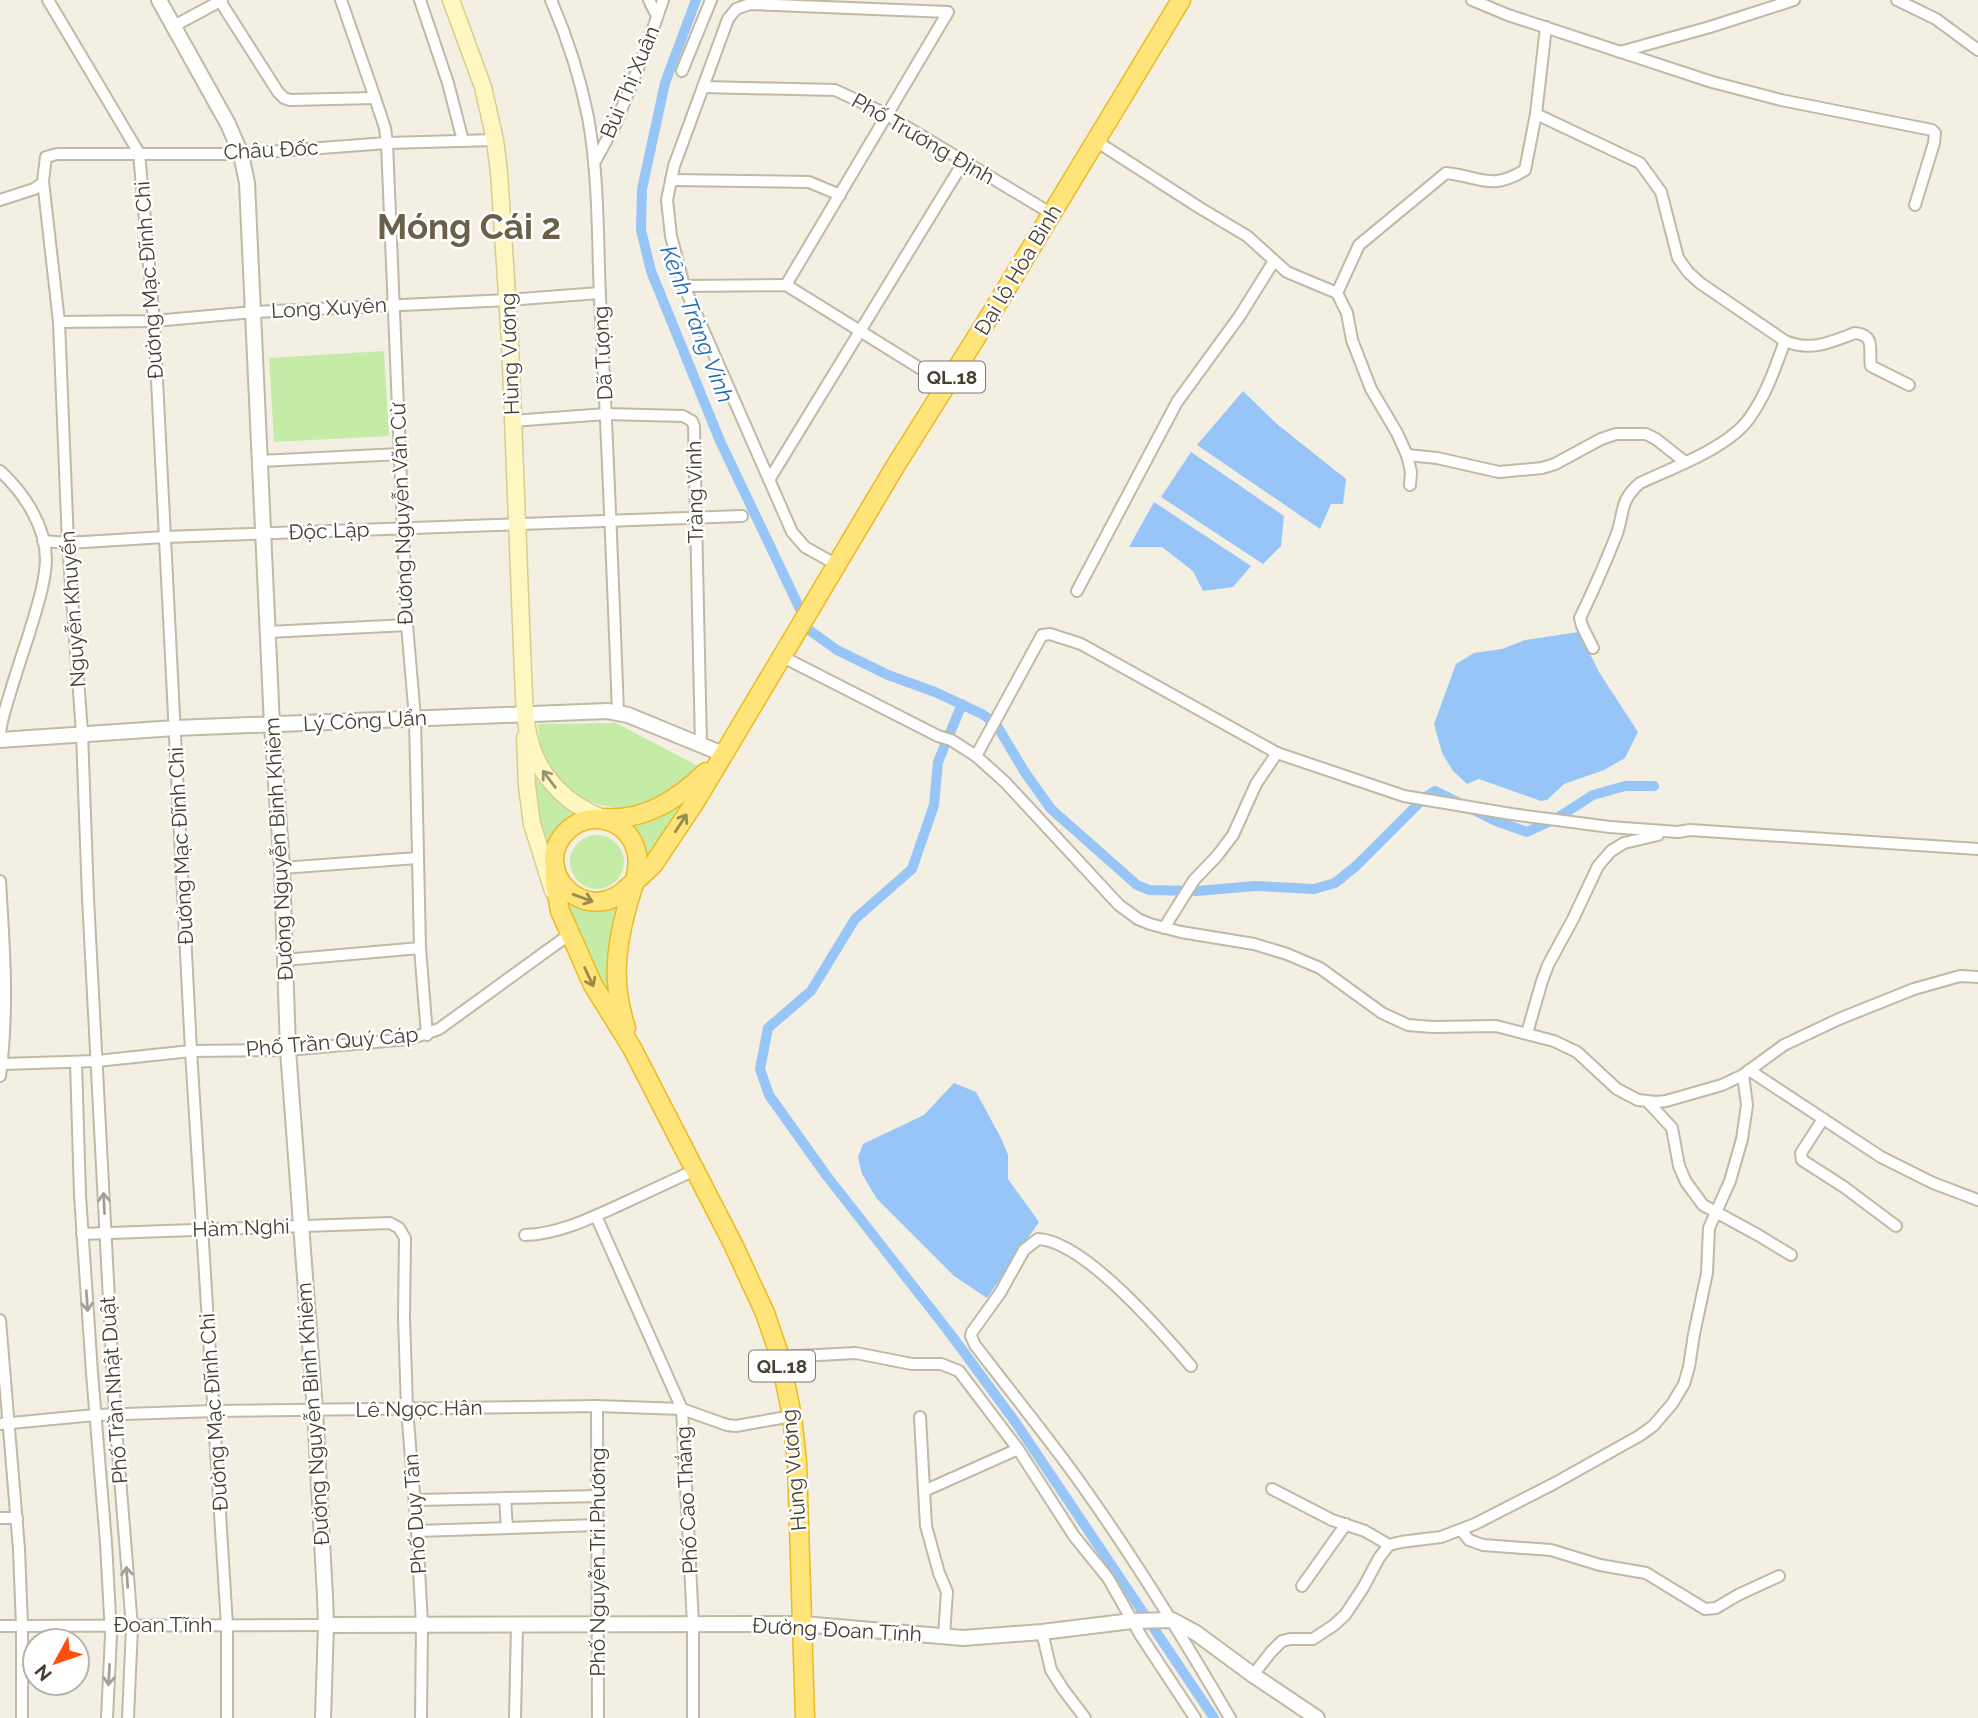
<svg xmlns="http://www.w3.org/2000/svg" width="1978" height="1718" viewBox="0 0 1978 1718" font-family="Raleway,sans-serif">
  <rect width="100%" height="100%" fill="#f3f0e3"/>
  <g fill="#c5eca7">
    <polygon points="384,351 389,436 274,442 269,358"/>
    <path d="M616,723L698,766C666,805 618,822 574,793C564,785 555,777 548,766C541,753 539,738 538,724Z"/>
    <path d="M532,770C541,782 549,793 560,803C567,808 574,811 579,818L548,852L537,813Z"/>
    <polygon points="692,793 646,864 629,823"/>
    <circle cx="597" cy="862" r="27"/>
    <polygon points="563,903 581,908 619,906 612,999 609,1001"/>
  </g>
  <g fill="#98c5f7">
    <polygon points="1243,391 1277,424 1346,479 1343,504 1331,504 1320,529 1197,445"/>
    <polygon points="1191,452 1284,516 1281,546 1263,564 1161,497"/>
    <polygon points="1154,502 1251,566 1233,587 1203,591 1193,571 1162,547 1129,547"/>
    <polygon points="1579,632 1599,672 1638,732 1625,758 1604,770 1564,784 1547,800 1541,801 1479,779 1467,784 1453,771 1442,753 1434,724 1456,664 1474,653 1502,649 1525,640"/>
    <polygon points="954,1083 976,1092 1001,1138 1008,1155 1008,1179 1039,1222 987,1298 954,1276 877,1199 862,1174 858,1157 863,1144 924,1115"/>
  </g>
  <g fill="none" stroke-linecap="round" stroke-linejoin="round">
    <g stroke="#98c5f7" stroke-width="10">
      <polyline points="696,0 665,83 642,189 641,230 651,271 720,441 800,609"/>
      <polyline points="809,630 837,650 888,675 935,692 982,714 996,724 1024,771 1051,809 1137,885 1149,890 1197,891 1255,886 1314,889 1335,883 1356,866 1423,799 1435,791 1496,821 1527,832 1557,818 1593,795 1625,786 1654,786"/>
      <polyline points="962,704 938,762 934,805 912,869 855,919 811,991 768,1028 760,1069 769,1095 826,1175 949,1332 1016,1423 1214,1718"/>
    </g>
    <g stroke="#bfb9a5" stroke-width="14">
      <g id="minor">
        <polyline points="48,0 139,153 154,321 191,1051 227,1625 227,1718"/>
        <polyline points="341,0 375,98 385,128 387,143 407,625 415,718 420,948 427,1035"/>
        <polyline points="420,0 448,83 463,141"/>
        <path d="M551,0C567,37 580,77 588,117C600,183 597,251 601,318C608,450 613,581 618,712"/>
        <polyline points="649,0 657,16"/>
        <polyline points="1472,0 1508,15 1712,82 1781,100 1932,130 1935,133 1934,143 1915,205"/>
        <polyline points="1897,0 1936,19 1978,50"/>
        <polyline points="220,1 278,92 284,98 290,100 375,98"/>
        <polyline points="174,26 222,0"/>
        <polyline points="1620,52 1710,27 1794,0"/>
        <polyline points="682,71 711,0"/>
        <polyline points="703,87 835,90 882,112 1052,214"/>
        <path d="M1536,114L1640,163L1661,192L1678,258L1688,272L1700,283L1785,341C1811,352 1831,342 1855,333C1877,335 1868,352 1871,366L1909,385"/>
        <polyline points="1096,141 1200,208 1247,236 1287,272 1337,293 1347,313 1352,340 1371,389 1397,433 1407,455 1411,472 1410,485"/>
        <polyline points="594,163 615,125 647,46 663,0"/>
        <polyline points="671,180 809,182 840,195"/>
        <polyline points="0,200 34,189 43,183"/>
        <polyline points="786,285 948,12 750,4 736,9 728,19 674,166 667,200 671,236 684,286 792,532 805,547 837,565"/>
        <polyline points="684,286 786,285 947,385"/>
        <path d="M1337,293L1359,245L1446,173C1482,177 1491,191 1525,170L1536,114L1546,27"/>
        <polyline points="59,322 154,321 254,312 508,300 599,293"/>
        <polyline points="512,421 606,414 683,416 692,421 694,426 701,746"/>
        <polyline points="1407,455 1437,458 1499,472 1542,468 1555,464 1601,439 1616,434 1646,434 1656,439 1685,462"/>
        <polyline points="260,461 400,454"/>
        <path d="M0,471C24,493 46,526 46,560C45,585 36,610 29,634C20,661 11,689 3,717L0,732"/>
        <polyline points="769,480 964,161"/>
        <polyline points="43,541 68,543 165,537 742,516"/>
        <polyline points="1077,591 1177,402 1239,317 1274,261"/>
        <polyline points="268,632 407,625"/>
        <path d="M1593,648L1582,626L1580,618C1593,591 1605,564 1616,536C1625,513 1618,502 1640,483C1672,468 1727,448 1748,420C1766,396 1775,368 1785,341"/>
        <polyline points="781,656 938,736 951,740 976,756 1005,782 1119,905 1138,919 1150,924 1181,932 1254,944 1287,954 1320,968 1382,1013 1408,1025 1432,1027 1496,1026 1554,1041 1577,1052 1617,1089 1638,1100 1656,1102 1666,1101 1722,1085 1743,1075 1784,1045 1839,1019 1914,989 1960,976 1978,977"/>
        <polyline points="976,756 1042,635 1050,634 1081,644 1277,753 1404,796 1511,814 1610,827 1678,832 1690,830 1978,849"/>
        <polyline points="282,868 417,858"/>
        <path d="M0,881C4,946 9,1011 0,1076"/>
        <polyline points="1164,928 1194,880 1217,856 1233,835 1256,784 1277,753"/>
        <polyline points="284,960 420,948"/>
        <polyline points="1527,1033 1542,981 1548,965 1573,919 1598,866 1611,851 1624,843 1658,835"/>
        <polyline points="76,1062 80,1195 92,1373 106,1543 111,1635 107,1718"/>
        <polyline points="2,1064 97,1061 191,1051 288,1050 409,1039 439,1029 570,934"/>
        <polyline points="1749,1070 1881,1157 1933,1183 1978,1200"/>
        <polyline points="1648,1102 1672,1128 1679,1166 1686,1182 1703,1205 1758,1235 1791,1255"/>
        <polyline points="1823,1119 1801,1153 1802,1160 1844,1187 1896,1226"/>
        <polyline points="596,1216 682,1409 693,1624 693,1718"/>
        <polyline points="82,1234 390,1223 399,1228 405,1238 404,1317 407,1409 417,1531 422,1625 421,1718"/>
        <path d="M525,1235C560,1234 593,1217 624,1203C648,1192 671,1181 695,1170"/>
        <polyline points="0,1320 19,1549 22,1626 22,1718"/>
        <polyline points="780,1357 856,1353 912,1364 941,1364 959,1371 1018,1449 1074,1536 1108,1578 1141,1636 1195,1718"/>
        <path d="M1191,1366C1161,1331 1084,1241 1038,1239L1024,1250L1000,1293L972,1332L971,1336L975,1345C1004,1383 1034,1420 1063,1459C1124,1541 1178,1629 1230,1718"/>
        <polyline points="597,1406 598,1718"/>
        <polyline points="920,1417 926,1526 939,1573 947,1592 944,1636"/>
        <polyline points="0,1424 95,1415 215,1411 597,1406 682,1409 727,1425 736,1426 792,1416"/>
        <polyline points="1272,1489 1332,1520 1365,1531 1389,1545"/>
        <polyline points="924,1491 1018,1449"/>
        <polyline points="505,1498 507,1528"/>
        <polyline points="415,1500 598,1496"/>
        <polyline points="0,1518 17,1518"/>
        <polyline points="1461,1530 1469,1540 1483,1545 1551,1550 1600,1565 1646,1573 1705,1609 1716,1608 1738,1595 1779,1576"/>
        <polyline points="417,1531 598,1525"/>
        <polyline points="1302,1586 1346,1524"/>
        <polyline points="0,1626 326,1625"/>
        <polyline points="1042,1632 1051,1670 1063,1689 1085,1718"/>
        <polyline points="1253,1675 1271,1652 1282,1641 1290,1639 1313,1639 1334,1625 1345,1615 1363,1588 1379,1558 1389,1545 1401,1542 1441,1537 1475,1524 1555,1483 1639,1436 1653,1426 1672,1404 1684,1384 1689,1367 1694,1334 1707,1273 1709,1228 1730,1181 1742,1139 1747,1105 1743,1075"/>
        <polyline points="128,1718 132,1627 115,1415 88,898 82,733 68,543 59,322 43,181 46,157 57,154 241,154 387,143 495,140"/>
        <polyline points="515,1718 517,1625"/>
      </g>
    </g>
    <g stroke="#bfb9a5" stroke-width="18">
      <g id="tertiary">
        <polyline points="159,0 228,124 241,154 247,183 272,725 282,868 288,1050 315,1411 325,1596 326,1625 323,1718"/>
        <polyline points="0,740 175,728 607,711 628,715 723,754"/>
        <polyline points="326,1625 803,1624 963,1638 1042,1632 1132,1621 1172,1620 1196,1633 1253,1675 1317,1718"/>
      </g>
    </g>
    <g stroke="#d8cd8e" stroke-width="19">
      <g id="secondary">
        <path d="M451,0L483,87L495,140L499,172L510,341L523,674C524,693 524,714 528,733C536,774 565,804 603,818"/>
        <polyline points="525,738 527,786 532,824 553,891"/>
      </g>
    </g>
    <g stroke="#ecba24" stroke-width="21">
      <g id="trunk">
        <path d="M605,818C645,821 678,799 706,772"/>
        <polyline points="555,866 555,883 560,911 593,985 632,1048 733,1244 765,1313 780,1357 792,1416 797,1462 805,1718"/>
        <polyline points="622,894 653,865 697,799 896,465 991,314 1181,0"/>
        <path d="M626,1028C612,985 615,950 627,907C631,891 640,872 637,855C632,822 593,807 568,830C526,869 588,932 630,885"/>
      </g>
    </g>
    <use href="#minor" stroke="#fff" stroke-width="10"/>
    <use href="#tertiary" stroke="#fff" stroke-width="14"/>
    <use href="#secondary" stroke="#fff7c1" stroke-width="16"/>
    <use href="#trunk" stroke="#ffe479" stroke-width="18"/>
  </g>
  <defs><path id="oneway-shaft" d="M-6 0H5M1.5-3L5.5 0L1.5 3" fill="none" stroke-width="1.6" stroke-linecap="round" stroke-linejoin="round" transform="scale(1.75)"/></defs>
  <use stroke="#999273" href="#oneway-shaft" transform="translate(549 779) rotate(-127)"/>
  <g stroke="#998a52">
    <use href="#oneway-shaft" transform="translate(681 823) rotate(-57)"/>
    <use href="#oneway-shaft" transform="translate(583 898) rotate(20)"/>
    <use href="#oneway-shaft" transform="translate(589 977) rotate(65)"/>
  </g>
  <g stroke="#a2a099">
    <use href="#oneway-shaft" transform="translate(104 1203) rotate(-93)"/>
    <use href="#oneway-shaft" transform="translate(87 1301) rotate(86)"/>
    <use href="#oneway-shaft" transform="translate(127 1577) rotate(-94)"/>
    <use href="#oneway-shaft" transform="translate(109 1675) rotate(93)"/>
  </g>
  <g text-anchor="middle" stroke-width="5" stroke-linejoin="round" paint-order="stroke">
    <g fill="#fff" stroke="#7e7970" stroke-width="2">
      <rect x="919" y="361.5" width="66" height="31" rx="5"/>
      <rect x="749" y="1350.5" width="66" height="31" rx="5"/>
    </g>
    <g font-size="19" font-weight="bold" fill="#464033">
      <text x="952" y="384">QL.18</text>
      <text x="782" y="1373">QL.18</text>
    </g>
    <g font-size="21" fill="#464033" stroke="#fff">
      <text transform="translate(630 82) rotate(-67)" y="7">Bùi Thị Xuân</text>
      <text transform="translate(923 139) rotate(30)" y="7">Phố Trương Định</text>
      <text transform="translate(271 150) rotate(-3)" y="7">Châu Đốc</text>
      <text transform="translate(1018 270) rotate(-59)" y="7">Đại lộ Hòa Bình</text>
      <text transform="translate(149 280) rotate(-94)" y="7">Đường Mạc Đĩnh Chi</text>
      <text transform="translate(329 308) rotate(-3)" y="7">Long Xuyên</text>
      <text transform="translate(603 353) rotate(-93)" y="7">Dã Tượng</text>
      <text transform="translate(510 354) rotate(-92)" y="7">Hùng Vương</text>
      <text transform="translate(695 492) rotate(-91)" y="7">Tràng Vinh</text>
      <text transform="translate(402 514) rotate(-92)" y="7">Đường Nguyễn Văn Cừ</text>
      <text transform="translate(329 531) rotate(-2)" y="7">Độc Lập</text>
      <text transform="translate(73 609) rotate(-94)" y="7">Nguyễn Khuyến</text>
      <text transform="translate(365 721) rotate(-3)" y="7">Lý Công Uẩn</text>
      <text transform="translate(181 846) rotate(-93)" y="7">Đường Mạc Đĩnh Chi</text>
      <text transform="translate(279 849) rotate(-93)" y="7">Đường Nguyễn Bỉnh Khiêm</text>
      <text transform="translate(332 1042) rotate(-5)" y="7">Phố Trần Quý Cáp</text>
      <text transform="translate(241 1228) rotate(-2)" y="7">Hàm Nghi</text>
      <text transform="translate(114 1390) rotate(-94)" y="7">Phố Trần Nhật Duật</text>
      <text transform="translate(419 1409) rotate(-1)" y="7">Lê Ngọc Hân</text>
      <text transform="translate(214 1412) rotate(-94)" y="7">Đường Mạc Đĩnh Chi</text>
      <text transform="translate(313 1414) rotate(-94)" y="7">Đường Nguyễn Bỉnh Khiêm</text>
      <text transform="translate(794 1470) rotate(-95)" y="7">Hùng Vương</text>
      <text transform="translate(687 1500) rotate(-93)" y="7">Phố Cao Thắng</text>
      <text transform="translate(415 1514) rotate(-94)" y="7">Phố Duy Tân</text>
      <text transform="translate(598 1562) rotate(-90)" y="7">Phố Nguyễn Tri Phương</text>
      <text x="163" y="1632">Đoan Tĩnh</text>
      <text transform="translate(837 1630) rotate(3)" y="7">Đường Đoan Tĩnh</text>
    </g>
    <g font-size="23" font-style="italic" fill="#2269bb" stroke="#fff">
      <text transform="translate(697 324) rotate(69)" y="8">Kênh Tràng Vinh</text>
    </g>
    <g font-size="35" font-weight="bold" fill="#696049" stroke="#fff">
      <text x="469" y="239">Móng Cái 2</text>
    </g>
  </g>
  <g transform="translate(56 1662) rotate(230)"><circle r="33" fill="#ffffff" stroke="#b5b3ad" stroke-width="2"/>
  <path d="M0-5L12 26L0 18L-12 26Z" fill="#ff4f0e"/>
  <text y="-10" font-size="19" font-weight="bold" text-anchor="middle" fill="#464033">N</text>
  </g>
</svg>
